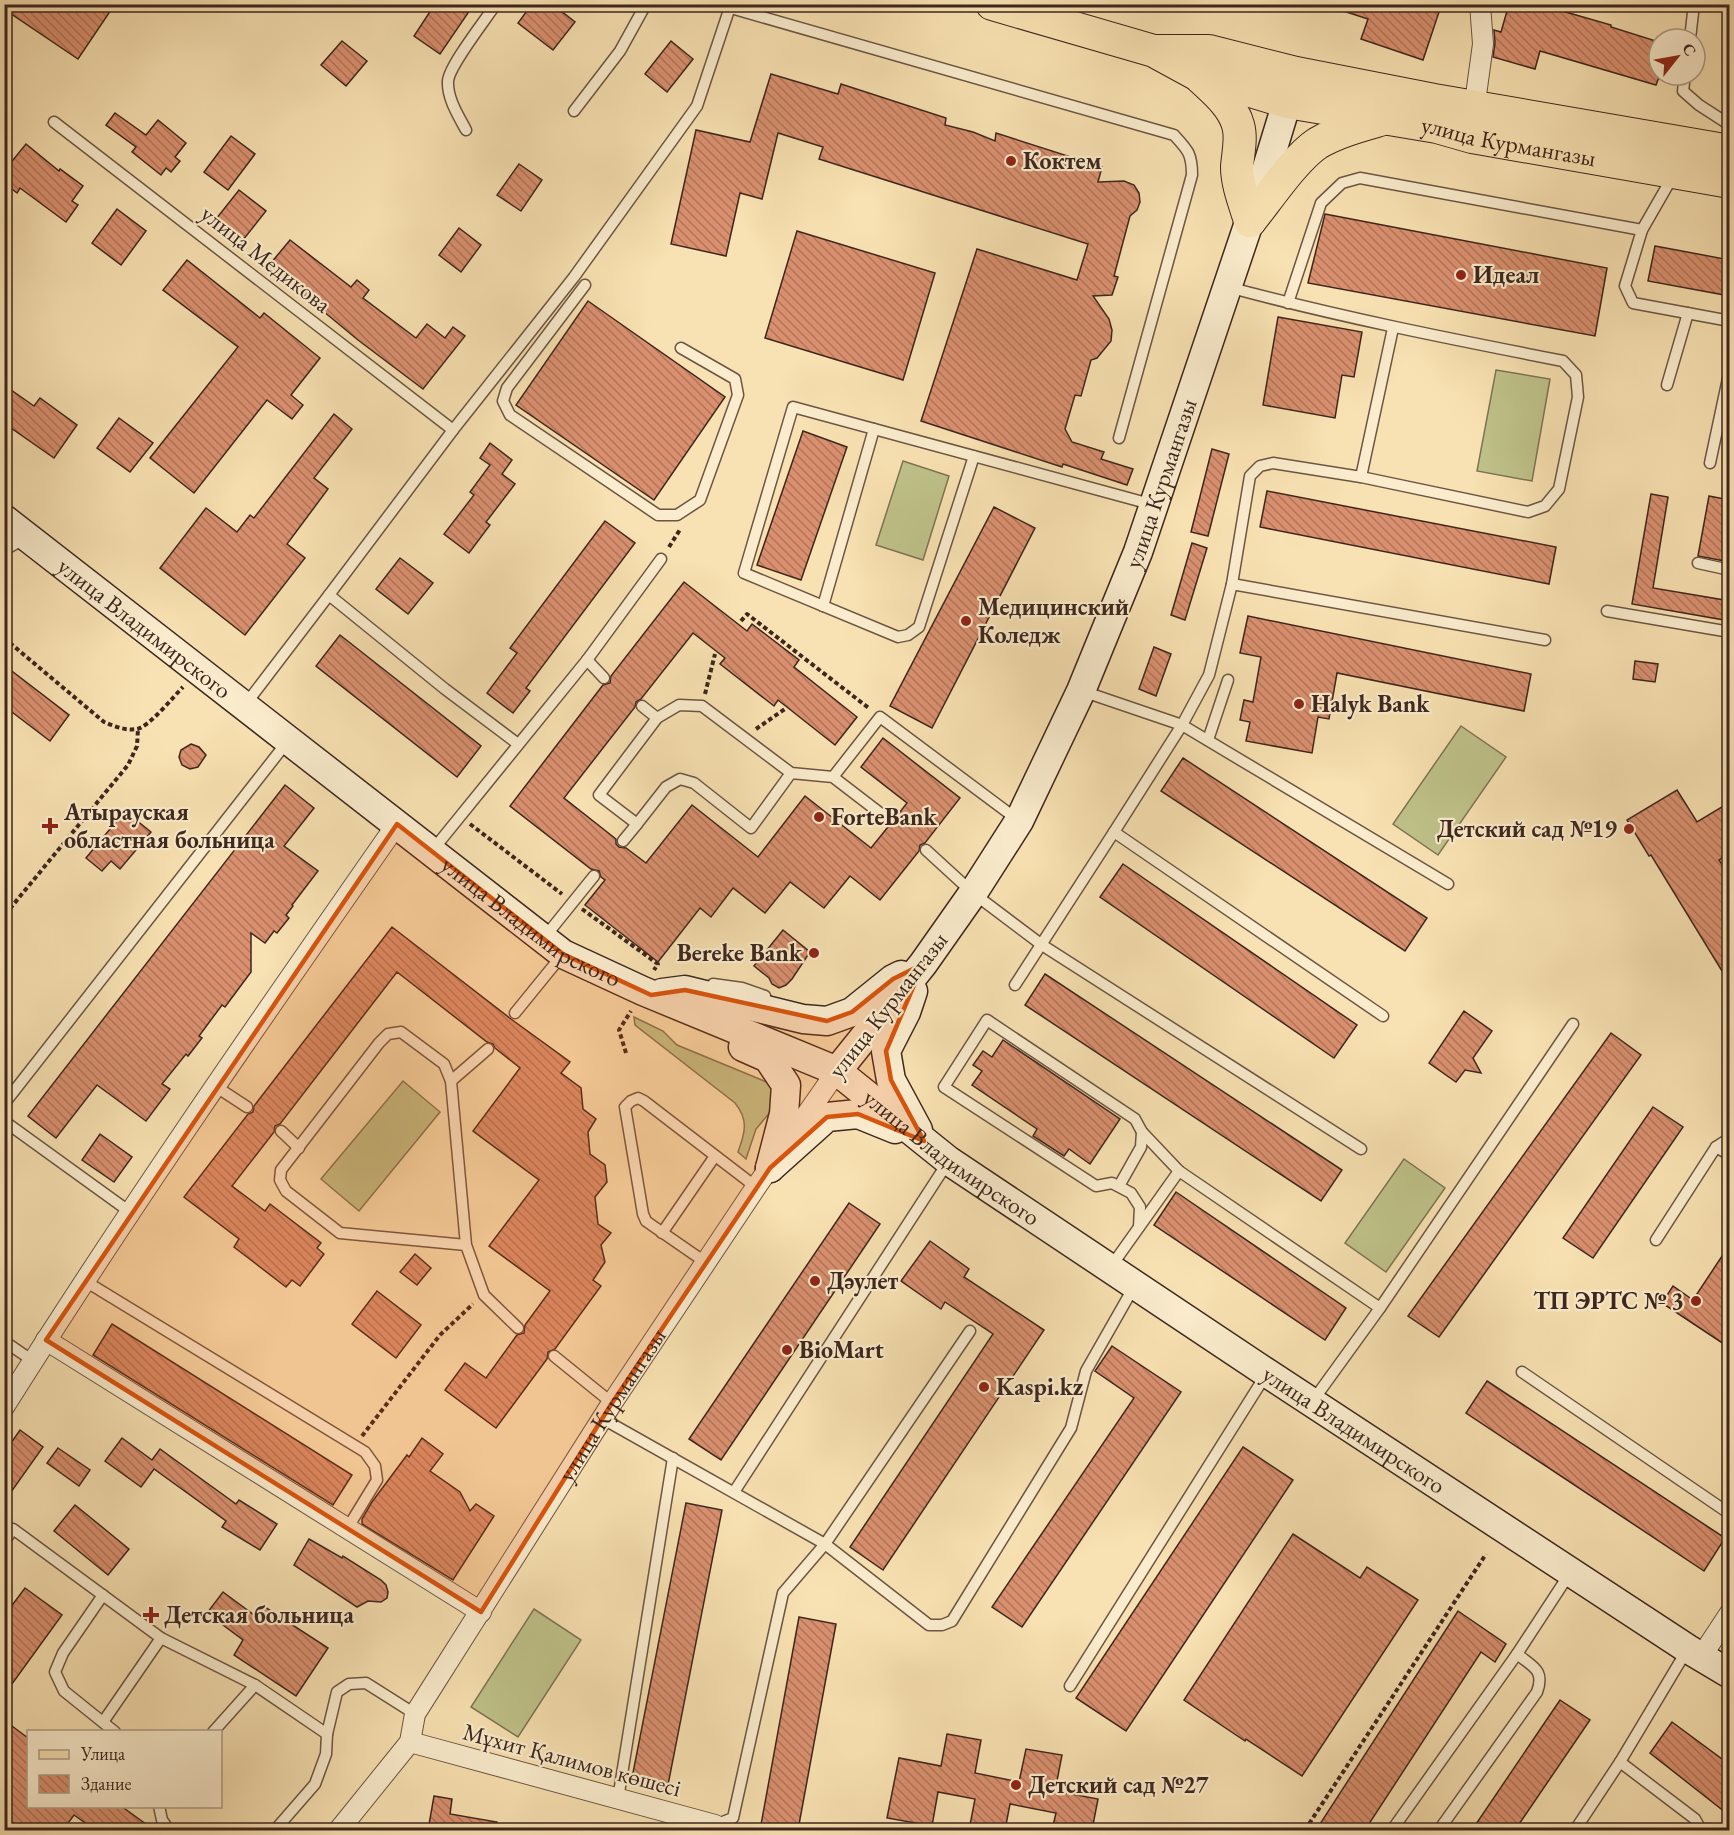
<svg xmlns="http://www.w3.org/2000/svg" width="1734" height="1835" viewBox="0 0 1734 1835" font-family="'EB Garamond',serif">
  <defs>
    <pattern id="building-back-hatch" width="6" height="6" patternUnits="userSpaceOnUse" patternTransform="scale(1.5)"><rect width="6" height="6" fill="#da906f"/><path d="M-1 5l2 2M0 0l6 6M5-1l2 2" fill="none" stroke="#b2755b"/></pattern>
  </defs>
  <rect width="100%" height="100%" fill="#f8e1b2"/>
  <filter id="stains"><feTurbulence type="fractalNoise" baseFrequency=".00333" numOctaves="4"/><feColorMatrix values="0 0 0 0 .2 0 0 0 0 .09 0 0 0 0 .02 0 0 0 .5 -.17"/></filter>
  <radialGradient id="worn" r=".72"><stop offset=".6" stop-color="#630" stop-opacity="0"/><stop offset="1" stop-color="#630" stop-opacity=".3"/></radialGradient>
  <g fill="#bfc28a" stroke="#7e7454" stroke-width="1.5">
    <polygon points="1496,370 1550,379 1532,481 1477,471"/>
    <polygon points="903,461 949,476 923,560 876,545"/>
    <polygon points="1461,726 1506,757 1438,855 1393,824"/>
    <path d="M634,1017L663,1031L677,1045L769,1083L775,1090L772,1110L756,1129L746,1159L738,1152C745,1133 749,1120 735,1103L635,1025Z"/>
    <polygon points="403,1081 440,1112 359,1211 321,1179"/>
    <polygon points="1404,1159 1445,1188 1386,1272 1345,1243"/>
    <polygon points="534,1609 581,1640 518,1737 471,1707"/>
  </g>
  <g fill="url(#building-back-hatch)" stroke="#3d261e" stroke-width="1.5">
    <polygon points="4,4 115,4 78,59 4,9"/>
    <polygon points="435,4 456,4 468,13 440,54 414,36"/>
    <polygon points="532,4 552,4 575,22 553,50 518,23"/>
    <polygon points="1335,4 1417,4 1439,12 1423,60 1361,39 1368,19 1334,8"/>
    <polygon points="1509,4 1532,4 1554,11 1555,9 1611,25 1611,27 1659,42 1659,77 1656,85 1540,51 1535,69 1493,57 1495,43 1494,30 1501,32"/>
    <polygon points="342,41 367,61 346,86 321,65"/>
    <polygon points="671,41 693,59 667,92 645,74"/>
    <polygon points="771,74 838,94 841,84 946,118 945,125 973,132 995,141 996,133 1102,167 1098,182 1124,181 1134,185 1139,193 1140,202 1137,210 1130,216 1114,276 1118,277 1112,295 1093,296 1109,319 1112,330 1111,341 1097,358 1091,360 1081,396 1075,395 1065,429 1072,442 1104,452 1101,459 1133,469 1127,485 1063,464 1062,467 921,421 977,249 1077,280 1088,244 819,159 823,147 778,133 762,199 740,193 726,256 671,244 696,130 750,142"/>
    <polygon points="115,113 146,135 158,120 186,143 175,157 180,161 171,172 166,168 161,175 132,152 136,147 106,125"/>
    <polygon points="231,136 255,154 228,190 204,172"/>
    <polygon points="26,144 59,171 60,169 83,186 72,201 78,205 66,222 20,188 17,193 4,183 4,171"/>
    <polygon points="519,164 542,180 521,211 497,195"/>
    <polygon points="239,190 266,211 239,245 212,224"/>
    <polygon points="117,209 146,231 121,265 92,243"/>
    <polygon points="1325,214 1607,268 1595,336 1308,283"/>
    <polygon points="459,228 481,245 461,272 439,255"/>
    <polygon points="797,231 935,273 903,380 765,338"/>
    <polygon points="290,240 351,287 357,280 369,290 363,298 416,338 427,324 445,338 453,327 465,336 423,389 358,340 294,287 292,290 266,269"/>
    <polygon points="1655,246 1730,260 1730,296 1648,281"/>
    <polygon points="187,260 260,318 264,313 320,358 291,395 303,405 292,419 267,400 194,493 150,458 238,347 163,290"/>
    <polygon points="588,301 725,397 654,500 516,405"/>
    <polygon points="1278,317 1362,332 1354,377 1342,375 1335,418 1263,405"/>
    <polygon points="4,385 34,406 40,398 77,425 54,458 4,423"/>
    <polygon points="334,414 352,429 314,478 328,489 287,544 305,558 245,635 160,568 206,508 237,532 250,515 254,518"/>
    <polygon points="119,418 153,443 130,472 97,448"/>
    <polygon points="803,431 847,447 801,580 757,565"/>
    <polygon points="490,443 512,460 502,474 515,484 486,522 490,525 469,553 444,534 474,495 470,492 490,465 480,458"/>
    <polygon points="1212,449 1229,454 1208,536 1191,532"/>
    <polygon points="1267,491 1556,547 1549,584 1260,527"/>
    <polygon points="1651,494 1668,497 1653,588 1730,601 1730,621 1632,604"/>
    <polygon points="1709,496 1730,500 1730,562 1698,556"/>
    <polygon points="994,507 1035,528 932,728 890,706"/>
    <polygon points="605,521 635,543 526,688 530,691 513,713 487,693 517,653 510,648"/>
    <polygon points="1192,543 1207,548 1185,620 1171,615"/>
    <polygon points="400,558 433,583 408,614 376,589"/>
    <polygon points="684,582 747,631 752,624 799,660 794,667 857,717 835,745 778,700 774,706 720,664 725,658 693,633 641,699 636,702 635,707 564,798 616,839 616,844 619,847 626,848 646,863 692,805 758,857 805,796 871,848 888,827 895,825 896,817 907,803 861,767 883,738 960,798 925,843 920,845 919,851 880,900 850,876 824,908 790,882 765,913 733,888 711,917 700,908 658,962 585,905 605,880 601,877 599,871 591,869 510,806 603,685 610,683 611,676"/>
    <polygon points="1248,616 1531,674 1524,711 1337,673 1329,719 1318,717 1312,753 1246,741 1250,722 1240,720 1244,700 1253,702 1261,657 1240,653"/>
    <polygon points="340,635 481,746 457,777 316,666"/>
    <polygon points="1154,647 1171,654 1156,696 1139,689"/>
    <polygon points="1635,661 1658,664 1655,682 1633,679"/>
    <polygon points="4,665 69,715 50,741 4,706"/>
    <polygon points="191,744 199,747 206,755 198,767 190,769 182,765 179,757 181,750"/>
    <polygon points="1183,758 1427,918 1405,951 1161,791"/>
    <polygon points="285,785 314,808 284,846 318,871 292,905 293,906 286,915 289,918 277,933 274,931 265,943 251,933 251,972 225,1007 222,1005 199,1036 202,1038 188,1056 186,1054 162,1084 170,1089 146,1121 97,1085 56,1138 28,1116"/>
    <polygon points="1677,790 1697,822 1730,802 1730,854 1719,860 1730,877 1730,984 1651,855 1649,856 1627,820"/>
    <polygon points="125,811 151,832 120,869 111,861 102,871 86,858"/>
    <polygon points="1123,864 1357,1025 1334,1058 1100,897"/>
    <polygon points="392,927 511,1019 570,1062 561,1073 581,1088 583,1109 596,1119 588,1132 590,1154 605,1165 607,1182 595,1197 598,1224 611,1233 601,1245 605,1262 593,1280 601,1286 555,1349 548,1352 547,1359 496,1428 445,1390 465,1363 486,1378 517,1335 524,1333 525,1325 550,1291 489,1246 539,1180 473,1131 520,1068 495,1048 493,1044 487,1042 397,972 280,1124 275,1126 274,1132 232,1186 265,1211 270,1204 321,1243 317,1248 324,1254 300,1286 292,1280 286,1287 234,1247 239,1239 184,1197 248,1114 253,1112 254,1106"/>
    <polygon points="783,930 810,952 792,979 786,985 779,988 772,984 769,978 754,966"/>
    <polygon points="1045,974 1342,1170 1321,1201 1025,1005"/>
    <polygon points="1464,1011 1492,1031 1473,1058 1481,1073 1465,1070 1456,1082 1429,1063"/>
    <polygon points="1611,1033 1641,1055 1439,1337 1408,1316"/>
    <polygon points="1003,1040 1120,1119 1090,1164 1069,1149 1064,1156 1033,1136 1037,1129 972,1085 982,1071 973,1065 983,1051 992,1057"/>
    <polygon points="1653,1107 1683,1127 1593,1258 1563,1238"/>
    <polygon points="100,1134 132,1157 114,1182 82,1160"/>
    <polygon points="1176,1192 1346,1308 1325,1340 1154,1225"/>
    <polygon points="849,1203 880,1224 721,1460 689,1439"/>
    <polygon points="930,1241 969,1269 964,1277 1044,1330 883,1570 850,1547 993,1334 945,1302 941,1309 901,1281"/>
    <polygon points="1730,1244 1730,1348 1662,1303 1673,1286 1693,1300"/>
    <polygon points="415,1254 431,1268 417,1285 400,1272"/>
    <polygon points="377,1291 421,1325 396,1358 352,1324"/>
    <polygon points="112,1324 352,1475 333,1505 93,1355"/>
    <polygon points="1112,1346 1181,1392 1022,1627 992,1607 1134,1398 1095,1371"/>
    <polygon points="1487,1381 1725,1538 1704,1571 1466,1413"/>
    <polygon points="20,1430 43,1447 4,1502 4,1453"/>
    <polygon points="122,1438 152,1460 160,1449 236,1504 239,1500 277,1524 260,1550 222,1527 226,1521 154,1469 141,1487 105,1461"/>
    <polygon points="422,1438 443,1454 430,1471 460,1492 470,1511 476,1504 494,1516 453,1580 362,1524 362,1519 372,1502 407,1455 409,1457"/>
    <polygon points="1243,1447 1293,1480 1126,1731 1076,1698"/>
    <polygon points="58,1448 90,1470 79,1486 47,1463"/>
    <polygon points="686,1503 722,1510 667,1790 631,1783"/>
    <polygon points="75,1505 129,1549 108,1575 54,1531"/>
    <polygon points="1293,1534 1360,1578 1367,1567 1418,1600 1302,1776 1246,1739 1245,1741 1184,1700"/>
    <polygon points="309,1539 342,1558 343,1556 381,1580 386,1585 388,1592 387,1598 381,1602 368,1601 357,1607 294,1565"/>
    <polygon points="25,1588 62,1615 4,1695 4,1616"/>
    <polygon points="223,1592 258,1618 265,1607 328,1648 296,1696 234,1655 243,1640 207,1613"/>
    <polygon points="1458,1611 1506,1644 1495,1662 1481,1652 1365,1830 1330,1830 1320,1824"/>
    <polygon points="799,1617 836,1624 798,1830 760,1830"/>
    <polygon points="1560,1700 1590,1720 1515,1830 1472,1830"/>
    <polygon points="4,1720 28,1738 28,1806 121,1806 154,1830 95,1830 74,1815 63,1830 4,1830"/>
    <polygon points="1672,1722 1730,1765 1730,1816 1650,1753"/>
    <polygon points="947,1734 981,1740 975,1773 1019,1782 1026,1749 1062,1755 1055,1791 1098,1799 1092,1830 1052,1830 1056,1813 1010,1804 1005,1830 969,1830 975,1799 938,1792 932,1826 887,1818 899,1758 941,1766"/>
    <polygon points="434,1796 452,1799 450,1814 497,1822 496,1830 428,1830"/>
  </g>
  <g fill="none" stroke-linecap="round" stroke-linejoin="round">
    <g stroke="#6c5543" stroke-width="13">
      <g id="lane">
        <path d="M731,8L1174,135C1188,150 1192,154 1192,175L1119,438"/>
        <polyline points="1690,39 1694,4"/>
        <polyline points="1685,75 1683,91 1699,105 1730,125"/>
        <polyline points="574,111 620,51 646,4"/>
        <polyline points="54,122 453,430"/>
        <path d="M466,130C458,115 447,98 448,81C449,66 486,19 496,4"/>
        <polyline points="1673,176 1642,230 1625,286 1633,303 1730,321"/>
        <polyline points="585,285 507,388 503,401 510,415 658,515 677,515 700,500 738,395 735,379 681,348"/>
        <path d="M1228,287C1339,317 1451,339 1563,361L1576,375L1578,397L1559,489L1545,506L1528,512L1361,477L1273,463L1260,466L1250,476L1232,584"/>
        <polyline points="1288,303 1321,203 1342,183 1360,178 1642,230"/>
        <polyline points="1667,385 1688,313"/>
        <polyline points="974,456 919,627 908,635 898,637 744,573 793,407 1154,505"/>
        <polyline points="1710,463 1730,369"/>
        <polyline points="1361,477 1393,328"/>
        <polyline points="4,550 24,539"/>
        <polyline points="1698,563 1730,570"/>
        <polyline points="329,595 445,689 518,744"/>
        <polyline points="823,606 874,429"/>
        <polyline points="1607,611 1730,632"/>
        <polyline points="587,660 604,678"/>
        <polyline points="1082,691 1182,725 1448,884"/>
        <polyline points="245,705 329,595 453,430 574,277 697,106 731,4"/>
        <polyline points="642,706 657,718"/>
        <polyline points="1208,740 1228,680"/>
        <polyline points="791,773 751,828 694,783 680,779 666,787 637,824 599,795 657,718 679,705 702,706 791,773 833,777 889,820"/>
        <polyline points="833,777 880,717 1018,820"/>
        <polyline points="1114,832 1182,725 1209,675 1232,584 1545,640"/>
        <polyline points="623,841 637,824"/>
        <polyline points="926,850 973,893 1042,945 1361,1149"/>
        <polyline points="432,851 587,660 661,559"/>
        <polyline points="544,938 594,876"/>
        <polyline points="713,984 742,988 765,996"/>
        <polyline points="1015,985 1114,832 1383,1016"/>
        <polyline points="515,1013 563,954"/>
        <polyline points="451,1081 488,1049"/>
        <polyline points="215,1086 247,1107"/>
        <polyline points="4,1104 287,742"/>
        <polyline points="4,1121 130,1212"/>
        <polyline points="281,1131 299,1148"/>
        <polyline points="1142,1132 1179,1171"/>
        <polyline points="1716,1147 1730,1138"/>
        <polyline points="1119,1186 1141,1147 1142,1132 1135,1119 987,1020 944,1087 1096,1186 1112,1183 1131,1193 1140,1207 1139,1227"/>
        <polyline points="662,1233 715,1156"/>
        <polyline points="1656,1240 1716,1147 1730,1155"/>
        <polyline points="466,1245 340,1233 286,1191 280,1180 281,1170 379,1043 388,1034 401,1032 444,1064 451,1081 466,1245 484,1295 518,1328"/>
        <polyline points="705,1262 653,1226 646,1221 643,1214 625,1107 631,1101 638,1098 644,1101 756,1187"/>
        <polyline points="1110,1268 1179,1171 1380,1308"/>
        <polyline points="85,1281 365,1452 375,1466 377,1480 347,1529"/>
        <polyline points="4,1341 33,1361"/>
        <polyline points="554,1356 612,1403"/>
        <polyline points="1522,1372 1730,1514"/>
        <polyline points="1312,1402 1380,1308 1573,1024"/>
        <polyline points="603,1419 825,1544 929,1625 942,1625 952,1621 1071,1428 1086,1371 1135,1285"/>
        <polyline points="734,1492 948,1162"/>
        <polyline points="4,1542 13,1529 161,1638 255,1685 327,1734"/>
        <polyline points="103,1595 63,1653 55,1672 64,1691 115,1732"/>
        <polyline points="1070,1686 1267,1373"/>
        <polyline points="103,1722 161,1638"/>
        <polyline points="213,1732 255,1685"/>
        <polyline points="1620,1762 1695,1819 1701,1830"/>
        <polyline points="618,1799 673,1458"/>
        <polyline points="159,1806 162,1820 169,1830"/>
        <polyline points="715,1825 733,1818 783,1593 825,1544 970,1331"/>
        <polyline points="275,1830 315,1784 326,1754 327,1734 337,1692 349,1684 366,1683 415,1714"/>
        <polyline points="1392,1830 1517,1654 1570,1573"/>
        <path d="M1439,1830L1537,1692C1545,1670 1533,1667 1517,1654"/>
        <polyline points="1575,1830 1620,1762 1687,1650"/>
      </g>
    </g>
    <g stroke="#6c5543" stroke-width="22">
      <g id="street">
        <polyline points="1473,117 1483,44 1480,4"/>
        <polyline points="46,1340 481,1612"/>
        <path d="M4,1407C129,1208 263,1016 397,824"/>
        <polyline points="1701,1657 1730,1613"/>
        <polyline points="410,1742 715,1825 715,1830"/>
        <path id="s1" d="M339,1830L410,1742L415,1714L612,1403L756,1187L837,1071"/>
      </g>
    </g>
    <g stroke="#3d261e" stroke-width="31">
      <g id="secondary">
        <path id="s2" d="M4,519L563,954L643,991L837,1071L949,1161L1267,1373L1688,1649L1730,1674"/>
        <polyline points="913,991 906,1012 886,1051 891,1080 918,1130"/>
        <polyline points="662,993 685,990 803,1019 827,1021 852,1012 893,979 901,975"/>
        <polyline points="743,1047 768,1058 786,1085 784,1114 770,1168"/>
        <path id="s3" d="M837,1071L923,964L973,893L1019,821L1081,691L1138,552L1262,184L1294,79"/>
        <polyline points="770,1168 827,1117 858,1114 895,1129"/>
      </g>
    </g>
    <g stroke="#3d261e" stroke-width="34">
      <g id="primary">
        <path id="s4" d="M992,4L1154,51L1198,75L1287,102L1437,127L1472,137L1730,182"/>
        <polyline points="1158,51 1209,51 1296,73 1434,100 1730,151"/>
        <path d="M1201,78C1215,91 1233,106 1238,125C1242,138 1238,153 1237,167C1237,185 1245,204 1250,221"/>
        <path d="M1250,221C1268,199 1295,158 1318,143C1337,132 1359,126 1380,120"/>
      </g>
    </g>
    <g stroke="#3d261e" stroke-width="4" stroke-dasharray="4.5 3" stroke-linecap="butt">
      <polyline points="669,547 681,528"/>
      <polyline points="741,621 747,614 870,709"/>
      <path d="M4,638L104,722C114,726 125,731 137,729C149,727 173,697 183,687"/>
      <polyline points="705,694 715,654"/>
      <polyline points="756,729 785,709"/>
      <polyline points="470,824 562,894"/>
      <polyline points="582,909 658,964 654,970"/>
      <polyline points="4,913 8,911 128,765 137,746 138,729"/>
      <polyline points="626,1053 619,1030 631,1011"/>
      <polyline points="362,1436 440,1335 473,1304"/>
      <polyline points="1305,1830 1486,1554"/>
    </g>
    <use href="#lane" stroke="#faeccd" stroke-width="10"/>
    <use href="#street" stroke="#faeccd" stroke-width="20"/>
    <use href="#secondary" stroke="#faeccd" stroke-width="28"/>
    <use href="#primary" stroke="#f8e1b2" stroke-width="32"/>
  </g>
  <path fill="#d7540e" fill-opacity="0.2" stroke="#d7540e" stroke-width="4.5" stroke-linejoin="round" d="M397,824L563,954L651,995L685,990L827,1021L852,1012L893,979L923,964L886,1051L891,1080L924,1141L858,1114L827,1117L770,1168L612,1403L481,1612L46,1340Z"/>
  <g fill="#8f2418" stroke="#faeccd" stroke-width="2">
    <circle cx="1011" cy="161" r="6"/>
    <circle cx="1461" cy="275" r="6"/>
    <circle cx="966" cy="621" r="6"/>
    <circle cx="1299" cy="704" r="6"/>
    <circle cx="819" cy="817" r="6"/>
    <path d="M47 817h6v6h6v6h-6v6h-6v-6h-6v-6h6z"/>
    <circle cx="1629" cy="829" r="6"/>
    <circle cx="814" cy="953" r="6"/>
    <circle cx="815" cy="1281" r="6"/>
    <circle cx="1696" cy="1301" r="6"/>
    <circle cx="787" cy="1350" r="6"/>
    <circle cx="984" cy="1387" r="6"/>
    <path d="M148 1606h6v6h6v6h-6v6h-6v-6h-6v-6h6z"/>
    <circle cx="1016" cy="1785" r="6"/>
  </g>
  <g text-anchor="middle" stroke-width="4.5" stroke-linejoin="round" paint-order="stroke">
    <g font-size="24" fill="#3d261e" stroke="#faeccd">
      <text dy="8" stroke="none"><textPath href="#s4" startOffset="537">улица Курмангазы</textPath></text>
      <text transform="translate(266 259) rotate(38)" y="8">улица Медикова</text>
      <text dy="8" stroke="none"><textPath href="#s3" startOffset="676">улица Курмангазы</textPath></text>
      <text dy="8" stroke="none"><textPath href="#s2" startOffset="178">улица Владимирского</textPath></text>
      <text dy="8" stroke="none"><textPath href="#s2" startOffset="664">улица Владимирского</textPath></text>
      <text transform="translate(888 1005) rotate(-52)" y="8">улица Курмангазы</text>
      <text dy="8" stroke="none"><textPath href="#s2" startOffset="1150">улица Владимирского</textPath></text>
      <text dy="8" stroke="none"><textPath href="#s1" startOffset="508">улица Курмангазы</textPath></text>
      <text dy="8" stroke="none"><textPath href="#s2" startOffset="1636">улица Владимирского</textPath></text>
      <text transform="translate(572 1760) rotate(15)" y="8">Мұхит Қалимов көшесі</text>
    </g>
    <g font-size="24" font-weight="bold" fill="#3d261e" stroke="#faeccd" text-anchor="start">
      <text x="1023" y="169">Коктем</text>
      <text x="1473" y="283">Идеал</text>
      <text x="978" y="615">Медицинский<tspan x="978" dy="28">Коледж</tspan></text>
      <text x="1311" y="712">Halyk Bank</text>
      <text x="64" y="820">Атырауская<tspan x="64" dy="28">областная больница</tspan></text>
      <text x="831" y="825">ForteBank</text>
      <text x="1617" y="837" text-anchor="end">Детский сад №19</text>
      <text x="802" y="961" text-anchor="end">Bereke Bank</text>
      <text x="827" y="1289">Дәулет</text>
      <text x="1684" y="1309" text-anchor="end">ТП ЭРТС № 3</text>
      <text x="799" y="1358">BioMart</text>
      <text x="996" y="1395">Kaspi.kz</text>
      <text x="164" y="1623">Детская больница</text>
      <text x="1028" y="1793">Детский сад №27</text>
    </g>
  </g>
  <rect width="1734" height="1835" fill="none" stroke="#f8e1b2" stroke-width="24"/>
  <rect x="6" y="6" width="1722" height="1823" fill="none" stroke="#3d261e" stroke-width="3"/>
  <rect x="12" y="12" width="1710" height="1811" fill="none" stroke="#3d261e" stroke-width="1.5"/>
  <rect x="27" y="1730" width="195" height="78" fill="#faeccd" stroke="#ae9d87" stroke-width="1.5"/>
  <rect x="39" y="1750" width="30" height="9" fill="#f8e1b2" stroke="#ae9d87" stroke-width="1.5"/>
  <text x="81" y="1760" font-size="18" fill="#3d261e">Улица</text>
  <rect x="39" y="1775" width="30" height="18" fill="url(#building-back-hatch)" stroke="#ae9d87" stroke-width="1.5"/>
  <text x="81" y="1790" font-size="18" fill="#3d261e">Здание</text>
  <g transform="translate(1677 57) rotate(59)"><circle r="28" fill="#faeccd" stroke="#ae9d87" stroke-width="1.5"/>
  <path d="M0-4.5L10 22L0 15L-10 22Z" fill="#8f2418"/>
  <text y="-9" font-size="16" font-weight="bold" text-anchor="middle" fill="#3d261e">С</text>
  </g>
  <rect width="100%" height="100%" filter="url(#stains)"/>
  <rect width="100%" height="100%" fill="url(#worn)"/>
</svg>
